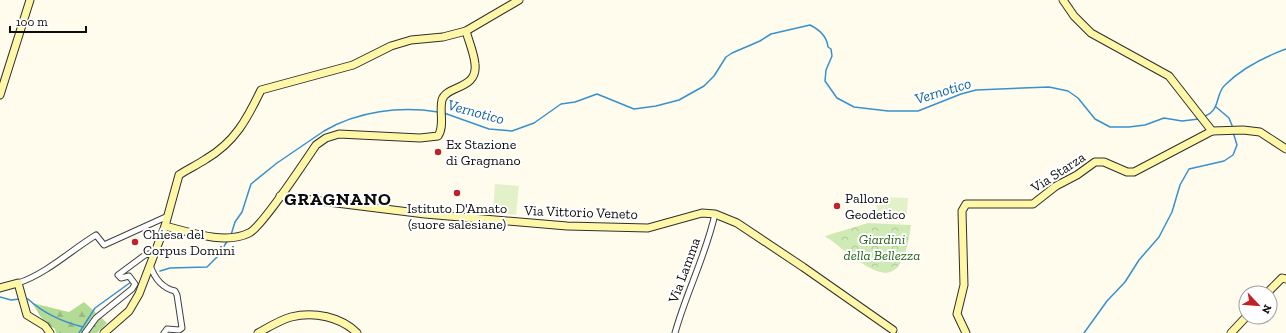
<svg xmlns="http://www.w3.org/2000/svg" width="1286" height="333" viewBox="0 0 1286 333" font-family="'Zilla Slab',serif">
  <defs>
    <pattern id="forest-firs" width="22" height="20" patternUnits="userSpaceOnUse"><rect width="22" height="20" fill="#b4db95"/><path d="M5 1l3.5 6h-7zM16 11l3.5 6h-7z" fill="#9abb7f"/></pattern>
    <pattern id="park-crowns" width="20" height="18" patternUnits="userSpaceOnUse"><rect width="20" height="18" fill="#d0eab6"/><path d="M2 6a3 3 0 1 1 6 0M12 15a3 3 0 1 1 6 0" fill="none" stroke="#b1c89b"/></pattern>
  </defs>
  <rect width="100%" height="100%" fill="#fffced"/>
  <polygon fill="url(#forest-firs)" points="84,302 107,323 97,333 56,333 55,329 45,323 32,303 69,312"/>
  <path fill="url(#park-crowns)" d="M868,223L911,225C901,305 868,267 825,236Z"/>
  <g fill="#e2f1c8">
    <polygon points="495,184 519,186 516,215 493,212"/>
    <polygon points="877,197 908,198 907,214 876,213"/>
  </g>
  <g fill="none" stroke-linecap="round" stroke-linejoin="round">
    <g stroke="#3691d1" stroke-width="1.5">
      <polyline points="1216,107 1229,118 1233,128"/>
      <path d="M444,113L489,129L512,131L534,123L561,104L575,102L597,94L634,109L656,106L679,100L704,86L714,76L726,57L732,53L760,41L771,34L810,25C820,30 827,36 828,47L831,49L832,56L826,70L825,81L837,98L854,107L888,111H918L961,94L976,90L1049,87L1068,91L1078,98L1095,119L1110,127H1129L1145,125L1164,118L1182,121L1199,119"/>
      <path d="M1205,116C1221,110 1215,94 1225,85C1242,68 1264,57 1286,49"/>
      <path d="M231,235L235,222L242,212L251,184L277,163L324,131C358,111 400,106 438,112"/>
      <polyline points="160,271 170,268 207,267 217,257 228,240"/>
      <polyline points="0,297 11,300 20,299"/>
      <path d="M26,299H28C43,313 63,322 83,327"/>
      <polyline points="79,333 95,308 131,282"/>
      <polyline points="1084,333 1107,301 1125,282 1139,260 1159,237 1172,212 1180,185 1189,169 1224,161 1233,155 1237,145 1233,132"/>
    </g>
    <g stroke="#404040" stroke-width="7">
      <g id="street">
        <path d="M150,265C154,277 162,288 175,291L177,295L182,328L179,330L167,329L164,333"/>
        <path d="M18,283C46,274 70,251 96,235L104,245L168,216"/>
        <polyline points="85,333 96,318 132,289 135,284 129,276 121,278 118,275 145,255 153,253"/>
        <path d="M675,333C686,293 706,255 715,214"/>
      </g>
    </g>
    <g stroke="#2f2f2f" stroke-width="9">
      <g id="secondary">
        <polyline points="1063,0 1074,16 1091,33 1169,76 1212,131"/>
        <polyline points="0,95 30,0"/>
        <polyline points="280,196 425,214 567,226 648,228 702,213 715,214 737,223 803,267 893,330"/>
        <path d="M165,226C189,232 225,245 249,233C262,227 305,161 316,145L326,138L339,134L420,138L438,136C445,126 439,111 442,100C446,85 478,90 475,64C474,53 469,42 466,31"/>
        <polyline points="0,288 18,283 27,315 45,326 50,333"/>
        <polyline points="1267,293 1282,278 1286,279"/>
        <path d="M104,333L129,311L139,294L165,226L179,175C188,169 197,165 206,159C235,142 247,119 261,90L353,65L391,46L411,40L443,37L466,31L519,0"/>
        <path d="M258,333C269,327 280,320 291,317C314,311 341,317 357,333"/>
        <polyline points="966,333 957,314 964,285 962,211 966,204 1033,204 1056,186 1077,175 1095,162 1104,162 1127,172 1134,172 1212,131 1243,130 1260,132 1286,149"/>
        <polyline points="1231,333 1246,317"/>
      </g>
    </g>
    <use href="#street" stroke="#fff" stroke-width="5"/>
    <use href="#secondary" stroke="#fff7a8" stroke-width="7"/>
  </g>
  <g fill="#c12227" stroke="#fff" stroke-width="1.5">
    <circle cx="438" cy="152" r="4"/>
    <circle cx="457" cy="193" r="4"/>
    <circle cx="837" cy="206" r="4"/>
    <circle cx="135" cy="242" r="4"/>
  </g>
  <g text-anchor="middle" stroke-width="4" stroke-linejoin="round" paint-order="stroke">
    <g font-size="14" fill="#0d0d0d" stroke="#fff" text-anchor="start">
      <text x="446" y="149">Ex Stazione<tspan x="446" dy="16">di Gragnano</tspan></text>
      <text x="845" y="203">Pallone<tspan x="845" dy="16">Geodetico</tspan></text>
      <text x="457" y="213" text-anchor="middle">Istituto D'Amato<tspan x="457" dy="16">(suore salesiane)</tspan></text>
      <text x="143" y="239">Chiesa del<tspan x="143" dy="16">Corpus Domini</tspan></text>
    </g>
    <g font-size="14" fill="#0d0d0d" stroke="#fff">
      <text transform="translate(1058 172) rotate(-33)" y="5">Via Starza</text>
      <text transform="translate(581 212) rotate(2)" y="5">Via Vittorio Veneto</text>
      <text transform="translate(684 270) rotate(-70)" y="5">Via Lamma</text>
    </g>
    <g font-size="14" font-style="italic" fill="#2a661c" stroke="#fff">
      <text x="882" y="244">Giardini<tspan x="882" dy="16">della Bellezza</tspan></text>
    </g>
    <g font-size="15" font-style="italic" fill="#1362a2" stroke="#fff">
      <text transform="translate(943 91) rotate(-17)" y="5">Vernotico</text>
      <text transform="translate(476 112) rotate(15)" y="5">Vernotico</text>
    </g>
    <g font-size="18" font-weight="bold" letter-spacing="1" fill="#0d0d0d" stroke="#fff">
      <text x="338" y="205">GRAGNANO</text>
    </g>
  </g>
  <g transform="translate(1258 305) rotate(116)"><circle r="19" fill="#ffffff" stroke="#9e9e9e"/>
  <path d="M0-3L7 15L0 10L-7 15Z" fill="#c12227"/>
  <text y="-6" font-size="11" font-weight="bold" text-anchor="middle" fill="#0d0d0d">N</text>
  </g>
  <path d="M10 26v6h76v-6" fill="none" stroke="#0d0d0d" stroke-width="2"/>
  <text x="16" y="26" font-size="12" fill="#0d0d0d" stroke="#ffffff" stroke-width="3" paint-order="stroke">100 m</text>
</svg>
